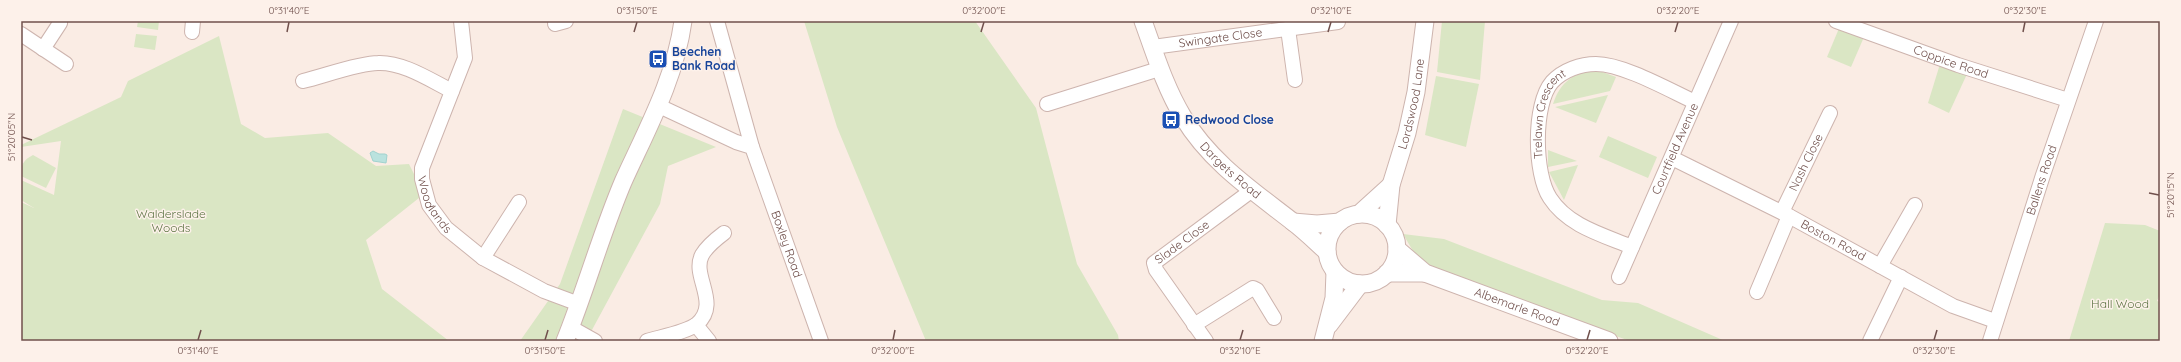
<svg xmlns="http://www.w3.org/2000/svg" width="2181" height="362" viewBox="0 0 2181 362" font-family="Quicksand,sans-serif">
  <rect width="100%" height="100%" fill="#faece4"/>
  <g fill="#dae6c4">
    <polygon points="138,21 159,21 158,30 137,27"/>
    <polygon points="804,21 975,21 1036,108 1077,264 1118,335 1119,341 926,341 837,127"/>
    <polygon points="1442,21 1485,21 1480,80 1437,72"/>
    <polygon points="1840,26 1864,37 1851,67 1827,57"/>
    <polygon points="136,34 157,36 155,50 134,47"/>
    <polygon points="219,36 241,124 265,138 328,133 376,166 409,164 424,194 366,240 382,289 449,341 21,341 21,202 34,208 21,200 21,180 54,195 61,141 21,147 21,145 121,97 128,81"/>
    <polygon points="1940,64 1967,74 1949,113 1928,103"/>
    <path d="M1597,70L1616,77L1610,91L1553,104C1560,82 1574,72 1597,70Z"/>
    <polygon points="1436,76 1479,84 1466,147 1425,135"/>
    <polygon points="1608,95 1596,123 1555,107"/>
    <polygon points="623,109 716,147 668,166 660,204 586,341 520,341 560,284"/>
    <polygon points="1608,136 1657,157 1648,178 1599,157"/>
    <polygon points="1548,150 1577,161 1548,167"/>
    <path d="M33,155L56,168L46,188L21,176C21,165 23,160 33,155Z"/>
    <polygon points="1578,165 1564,200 1549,172"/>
    <polygon points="2105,223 2145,225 2160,231 2160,294 2157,301 2160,302 2160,341 2069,341"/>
    <polygon points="1403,234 1444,239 1602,300 1638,303 1725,341 1630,341 1519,302 1420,263"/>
  </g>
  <polygon fill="#bae2de" stroke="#a1d2ce" points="373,151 379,154 385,154 387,155 386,163 373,161 370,153"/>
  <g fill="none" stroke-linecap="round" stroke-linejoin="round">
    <g stroke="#cdb4ae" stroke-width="16">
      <g id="minor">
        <path id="s1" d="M461,21L465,58L422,168V179L429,205L446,228L483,258L544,291L579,304"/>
        <polyline points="717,21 752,147"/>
        <path id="s2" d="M1836,21L1958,65L2068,100"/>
        <polyline points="555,24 566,21"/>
        <polyline points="1288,29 1295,80"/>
        <polyline points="192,32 193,21"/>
        <polyline points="21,34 66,64"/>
        <path id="s3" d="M1153,47L1338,22"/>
        <polyline points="43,49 60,23 59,21"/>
        <path d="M303,81C324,76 359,63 378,63C403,62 430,80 452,91"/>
        <polyline points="1047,104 1159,69"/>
        <path id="s4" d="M659,106L736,142L752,147L821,341"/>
        <path id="s5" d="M1672,158L1789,216L1953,306L1995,321"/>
        <path id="s6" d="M1782,212L1830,113"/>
        <path id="s7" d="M1632,247C1603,235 1568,226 1550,198C1534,174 1533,104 1552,82C1563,70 1581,64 1596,64C1623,64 1669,90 1695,102"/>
        <polyline points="483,258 519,202"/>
        <polyline points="1880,266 1915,205"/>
        <path id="s8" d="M1619,277L1731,21"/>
        <polyline points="1757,292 1789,216"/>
        <polyline points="696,325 709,341"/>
        <polyline points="1194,325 1253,288 1257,290 1274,318"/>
        <polyline points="570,327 595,341"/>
        <path d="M647,341C660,337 687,332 697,324C721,303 691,276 702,255C707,246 716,239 724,233"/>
        <path id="s9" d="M1206,341L1156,270L1154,263L1251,191"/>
        <polyline points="1870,341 1901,277"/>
        <path id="s10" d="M1990,341L2043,175L2096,21"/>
      </g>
    </g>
    <g stroke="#cdb4ae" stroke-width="19">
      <g id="tertiary">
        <path id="s11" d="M1143,21C1155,54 1165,87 1183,117C1210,162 1252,190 1293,222C1305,231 1316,242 1327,252"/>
        <polyline points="1359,214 1391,185"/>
        <circle cx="1362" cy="249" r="35"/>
        <polyline points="1293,222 1317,224 1340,222"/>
        <path id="s12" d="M1387,225L1391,185L1407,133L1416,92L1425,21"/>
        <path id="s13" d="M1397,249L1425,273L1609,341"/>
        <polyline points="1387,273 1425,273"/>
        <polyline points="1329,325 1360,284"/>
        <path d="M565,341C586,289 601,234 623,182C647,129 675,79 683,21"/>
        <polyline points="1323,341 1334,298 1335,272"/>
      </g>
    </g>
    <use href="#minor" stroke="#fff" stroke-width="14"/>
    <use href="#tertiary" stroke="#fff" stroke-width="17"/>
  </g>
  <path fill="none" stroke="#70504c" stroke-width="1.5" d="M287,32L289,22M634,32L637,22M981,32L984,22M1328,32L1331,22M1675,32L1678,22M2023,32L2025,22M22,137L32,140M2149,193L2159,195M198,340L201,330M545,340L548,330M893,340L895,330M1240,340L1243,330M1587,340L1590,330M1934,340L1937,330"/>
  <defs>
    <g id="bus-square" transform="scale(1)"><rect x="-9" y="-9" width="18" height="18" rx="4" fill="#1a4fb4" stroke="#fdf1ea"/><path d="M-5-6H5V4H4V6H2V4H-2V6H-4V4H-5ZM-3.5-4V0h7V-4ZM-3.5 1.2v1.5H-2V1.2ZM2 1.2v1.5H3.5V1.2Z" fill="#fff"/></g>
  </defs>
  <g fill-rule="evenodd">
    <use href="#bus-square" x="658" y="59"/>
    <use href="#bus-square" x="1171" y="120"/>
  </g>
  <g text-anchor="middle" stroke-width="3" stroke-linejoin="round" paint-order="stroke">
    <g font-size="12" fill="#70504c" stroke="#fdf1ea">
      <text dy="4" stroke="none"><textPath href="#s3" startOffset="68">Swingate Close</textPath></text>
      <text dy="4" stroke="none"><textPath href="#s2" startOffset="122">Coppice Road</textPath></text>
      <text dy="4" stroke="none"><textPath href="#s12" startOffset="124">Lordswood Lane</textPath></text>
      <text dy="4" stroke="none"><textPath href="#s7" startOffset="186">Trelawn Crescent</textPath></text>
      <text dy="4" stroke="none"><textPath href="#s8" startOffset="140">Courtfield Avenue</textPath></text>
      <text dy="4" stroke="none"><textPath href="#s6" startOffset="55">Nash Close</textPath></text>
      <text dy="4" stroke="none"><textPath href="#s11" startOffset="176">Dargets Road</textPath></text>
      <text dy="4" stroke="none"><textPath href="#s10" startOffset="169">Ballens Road</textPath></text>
      <text dy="4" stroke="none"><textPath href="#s1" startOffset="195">Woodlands</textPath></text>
      <text dy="4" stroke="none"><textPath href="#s5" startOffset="181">Boston Road</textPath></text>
      <text dy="4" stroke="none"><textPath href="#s9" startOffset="129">Slade Close</textPath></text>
      <text dy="4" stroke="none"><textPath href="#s4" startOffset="205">Boxley Road</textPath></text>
      <text dy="4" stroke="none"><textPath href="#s13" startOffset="135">Albemarle Road</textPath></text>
    </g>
    <g font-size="12" font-weight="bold" fill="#164399" stroke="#fdf1ea" text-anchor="start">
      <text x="672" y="56">Beechen<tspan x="672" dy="14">Bank Road</tspan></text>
      <text x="1185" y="124">Redwood Close</text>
    </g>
    <g font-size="12" fill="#5e7545" stroke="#fdf1ea">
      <text x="171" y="218">Walderslade<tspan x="171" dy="14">Woods</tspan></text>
      <text x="2120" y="308">Hall Wood</text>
    </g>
  </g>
  <rect width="2181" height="362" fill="none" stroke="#fdf1ea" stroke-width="44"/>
  <rect x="22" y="22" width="2137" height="318" fill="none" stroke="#70504c" stroke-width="1.5"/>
  <g font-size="10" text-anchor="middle" fill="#70504c">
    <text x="289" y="14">0°31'40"E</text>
    <text x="637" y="14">0°31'50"E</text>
    <text x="984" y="14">0°32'00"E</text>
    <text x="1331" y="14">0°32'10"E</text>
    <text x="1678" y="14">0°32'20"E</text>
    <text x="2025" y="14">0°32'30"E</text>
    <text transform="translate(11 137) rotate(-90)" y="4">51°20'05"N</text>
    <text transform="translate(2170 195) rotate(-90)" y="4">51°20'15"N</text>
    <text x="198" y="354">0°31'40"E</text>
    <text x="545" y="354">0°31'50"E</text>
    <text x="893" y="354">0°32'00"E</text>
    <text x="1240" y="354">0°32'10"E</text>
    <text x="1587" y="354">0°32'20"E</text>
    <text x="1934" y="354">0°32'30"E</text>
  </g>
</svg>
